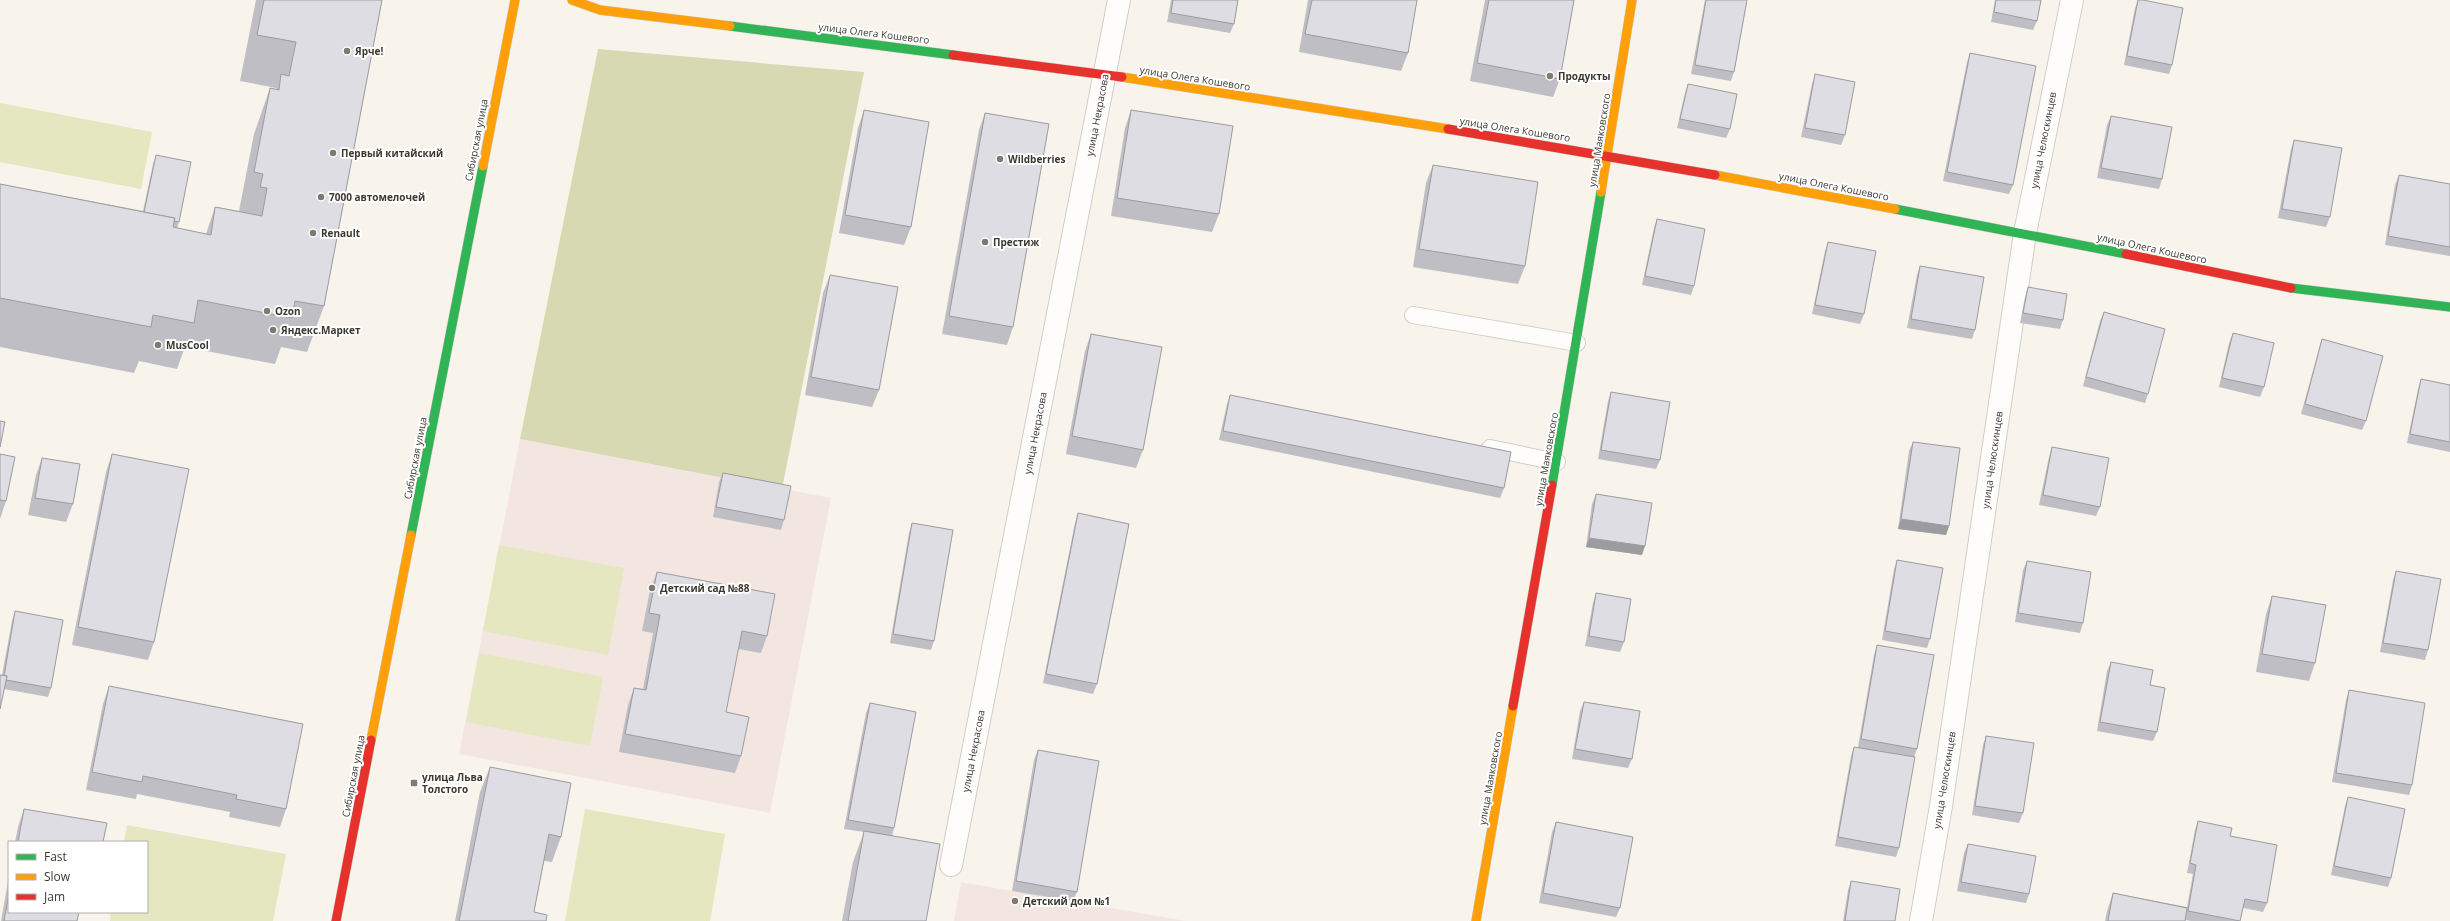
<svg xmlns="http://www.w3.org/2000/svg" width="2450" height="921" viewBox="0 0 2450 921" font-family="'Open Sans',sans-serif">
  <rect width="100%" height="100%" fill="#f8f4eb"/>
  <g fill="#f3e6e0">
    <polygon points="520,439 831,498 770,813 459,754"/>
    <polygon points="961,882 1186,921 954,921"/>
  </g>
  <g fill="#e4e7c0">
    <polygon points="0,103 152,132 141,189 0,162"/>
    <polygon points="499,545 624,568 608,655 483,631"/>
    <polygon points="479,653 603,677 590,746 466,722"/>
    <polygon points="585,809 725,834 710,921 565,921"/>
    <polygon points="127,825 286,854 273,921 110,921 111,912 147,912 147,842 124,842"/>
  </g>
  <polygon fill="#d6d9b2" points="598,49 864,72 782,489 520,439"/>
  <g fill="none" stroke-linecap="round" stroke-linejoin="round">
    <g stroke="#d2cec6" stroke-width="18">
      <g id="lane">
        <polyline points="1413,315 1577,343"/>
        <polyline points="1490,448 1557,462"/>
      </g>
    </g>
    <g stroke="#d2cec6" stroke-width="24">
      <g id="street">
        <polyline points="951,865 1119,0"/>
        <polyline points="1921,921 1941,806 2025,233 2072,0"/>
      </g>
    </g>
    <g stroke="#d2cec6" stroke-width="10">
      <g id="fast">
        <polyline points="730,26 953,55"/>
        <polyline points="1895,209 2126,254"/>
        <polyline points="2291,288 2450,307"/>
        <polyline points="1552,485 1601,192"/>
        <polyline points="411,535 483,166"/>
      </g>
    </g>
    <g stroke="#d2cec6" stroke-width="10">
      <g id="slow">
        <polyline points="572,0 600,10 730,26"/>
        <polyline points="1122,77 1448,129"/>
        <polyline points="483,166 515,0"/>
        <polyline points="1715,175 1895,209"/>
        <polyline points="1601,192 1632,0"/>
        <polyline points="371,740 411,535"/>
        <polyline points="1476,921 1513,706"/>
      </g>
    </g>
    <g stroke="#d2cec6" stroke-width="10">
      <g id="jam">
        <polyline points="953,55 1122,77"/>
        <polyline points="1448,129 1715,175"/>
        <polyline points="2126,254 2291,288"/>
        <polyline points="1513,706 1552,485"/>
        <polyline points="336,921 371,740"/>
      </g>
    </g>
    <use href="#lane" stroke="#fefdfc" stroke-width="16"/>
    <use href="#street" stroke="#fefdfc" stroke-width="22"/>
    <use href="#fast" stroke="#30b455" stroke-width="9"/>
    <use href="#slow" stroke="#ff9f0a" stroke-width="9"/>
    <use href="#jam" stroke="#e5322d" stroke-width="9"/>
  </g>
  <g fill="#bfbec4">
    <polygon points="256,0 382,0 324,306 307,352 281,347 275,364 185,347 177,369 139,361 134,373 0,347 0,184 143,211 153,164 156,155 179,222 177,228 206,234 215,207 239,211 254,134 270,88 276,89 276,88 240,81"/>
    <polygon points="1171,0 1238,0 1234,24 1230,33 1167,22"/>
    <polygon points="1308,0 1417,0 1408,53 1401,71 1299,52"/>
    <polygon points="1485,0 1574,0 1560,79 1553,97 1470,81"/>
    <polygon points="1705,0 1747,0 1734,72 1731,81 1691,74"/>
    <polygon points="1995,0 2041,0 2037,21 2033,30 1991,22"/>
    <polygon points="2138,0 2172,65 2169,74 2124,65 2135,8"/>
    <polygon points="1970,53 2013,185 2009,194 1943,181 1967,62"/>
    <polygon points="1815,74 1845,135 1841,145 1801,137 1812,84"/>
    <polygon points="1688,84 1730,129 1726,138 1677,128 1685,93"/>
    <polygon points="864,110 911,227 904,245 839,233 858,128"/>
    <polygon points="1131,110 1219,214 1212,232 1111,216 1125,128"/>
    <polygon points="985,113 1013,327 1007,345 942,334 979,130"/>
    <polygon points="2111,116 2162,179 2159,189 2097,178 2107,125"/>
    <polygon points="2294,140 2330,217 2326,227 2278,218 2291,149"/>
    <polygon points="1433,165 1525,266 1518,284 1413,267 1426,183"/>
    <polygon points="2399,175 2450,184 2450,256 2385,245 2395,185"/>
    <polygon points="1657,219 1694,286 1691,295 1642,285 1654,228"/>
    <polygon points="1828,242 1864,314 1860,324 1812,314 1825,251"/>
    <polygon points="1920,266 1975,330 1972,339 1907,328 1917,275"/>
    <polygon points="830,275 879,390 872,407 805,395 823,293"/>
    <polygon points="2028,287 2063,320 2060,329 2020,323 2025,297"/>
    <polygon points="2104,312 2148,394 2145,403 2083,386 2100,321"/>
    <polygon points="2233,333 2264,387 2260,397 2219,387 2229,343"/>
    <polygon points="1091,334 1143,450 1136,468 1066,454 1085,351"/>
    <polygon points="2322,339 2366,421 2362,430 2301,414 2319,349"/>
    <polygon points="2421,379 2450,385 2450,452 2407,443 2418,389"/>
    <polygon points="1611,392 1660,460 1656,469 1598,459 1608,401"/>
    <polygon points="1230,395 1504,488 1500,498 1219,440 1227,404"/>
    <polygon points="1913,442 1949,526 1946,535 1898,529 1909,451"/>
    <polygon points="2052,447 2100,507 2096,516 2039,505 2049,457"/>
    <polygon points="0,454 6,501 0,519"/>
    <polygon points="112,454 154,642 148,660 72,645 106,472"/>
    <polygon points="42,458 73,504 66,522 28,515 36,475"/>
    <polygon points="723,473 784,520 781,530 713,517 719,482"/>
    <polygon points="1596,494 1642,555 1586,547 1592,504"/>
    <polygon points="1078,513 1097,684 1093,694 1043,683 1075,523"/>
    <polygon points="912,523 934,641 931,650 890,643 909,533"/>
    <polygon points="1897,560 1930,639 1927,648 1882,640 1894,569"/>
    <polygon points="2027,561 2083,623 2080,633 2015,622 2023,570"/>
    <polygon points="2396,571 2428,650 2425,660 2380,652 2393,580"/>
    <polygon points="657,572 767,636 761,653 738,649 726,712 741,756 735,773 619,752 628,705 634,688 643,689 653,633 642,631 650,590"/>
    <polygon points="1596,593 1624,642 1620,652 1585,646 1593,603"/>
    <polygon points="2272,596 2315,663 2309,681 2256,672 2266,614"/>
    <polygon points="15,611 51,688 48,697 4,689 2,675 12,621"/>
    <polygon points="1877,645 1917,749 1914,757 1899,848 1896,857 1835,846 1851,756 1854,747 1858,747 1874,655"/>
    <polygon points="2111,662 2150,685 2157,732 2153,741 2097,731 2107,671"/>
    <polygon points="109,686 286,809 280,827 229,817 230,812 137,794 136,799 86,790 103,704"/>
    <polygon points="2349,690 2412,785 2409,795 2332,782 2346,700"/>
    <polygon points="1584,702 1632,759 1628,768 1572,759 1580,711"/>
    <polygon points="870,703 894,828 892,836 926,921 842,921 853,862 864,832 844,829 866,713"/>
    <polygon points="1986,736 2023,813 2019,823 1972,815 1983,745"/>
    <polygon points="1038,750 1077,892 1073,901 1012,891 1034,760"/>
    <polygon points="490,767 561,837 552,862 544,861 534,912 546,921 455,921 480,792"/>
    <polygon points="2348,797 2391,878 2388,887 2331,875 2345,806"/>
    <polygon points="24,809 103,842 15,842 18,827"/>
    <polygon points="2198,821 2230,836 2267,903 2263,912 2243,908 2240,921 2191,921 2185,920 2185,921 2105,921 2107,911 2113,893 2187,907 2193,874 2187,873 2195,830"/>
    <polygon points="1556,822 1620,908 1616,917 1539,903 1552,832"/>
    <polygon points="1968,844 2029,894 2026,903 1957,891 1964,853"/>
    <polygon points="9,876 9,912 77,921 1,921"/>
    <polygon points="1851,881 1895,921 1843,921 1848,890"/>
  </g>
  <g fill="#9b9ba0">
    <polygon points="1901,519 1949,526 1946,535 1898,529"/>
    <polygon points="1589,538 1645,546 1642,555 1586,547"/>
  </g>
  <g fill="#dedde4" stroke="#9b9ba0">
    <polygon points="264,0 382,0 324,306 295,301 292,318 198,300 194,323 153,315 151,327 0,298 0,184 175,218 173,227 211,235 215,207 262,216 267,188 260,187 263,174 254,172 270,88 279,90 281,74 289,76 296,42 257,35"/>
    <polygon points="1173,0 1238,0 1234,24 1171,13"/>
    <polygon points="1312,0 1417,0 1408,53 1305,34"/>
    <polygon points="1489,0 1574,0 1560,79 1477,63"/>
    <polygon points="1706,0 1747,0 1734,72 1695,65"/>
    <polygon points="1996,0 2041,0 2037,21 1994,12"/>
    <polygon points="2138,0 2143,0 2183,8 2172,65 2127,56"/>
    <polygon points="1970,53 2036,66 2013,185 1947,172"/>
    <polygon points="1815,74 1855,82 1845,135 1805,128"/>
    <polygon points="1688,84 1737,94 1730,129 1680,119"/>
    <polygon points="864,110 929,122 911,227 845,215"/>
    <polygon points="1131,110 1233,126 1219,214 1117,198"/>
    <polygon points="985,113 1049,124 1013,327 949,316"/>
    <polygon points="2111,116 2172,127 2162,179 2101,168"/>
    <polygon points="2294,140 2342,148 2330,217 2282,209"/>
    <polygon points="156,155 191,162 179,222 174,221 175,218 144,212"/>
    <polygon points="1433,165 1538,182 1525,266 1419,249"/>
    <polygon points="2399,175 2450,184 2450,247 2388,236"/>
    <polygon points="1657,219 1705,229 1694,286 1645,276"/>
    <polygon points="1828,242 1876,251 1864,314 1815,305"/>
    <polygon points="1920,266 1984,277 1975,330 1911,319"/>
    <polygon points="830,275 898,287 879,390 811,377"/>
    <polygon points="2028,287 2067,294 2063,320 2023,313"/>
    <polygon points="2104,312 2165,329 2148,394 2086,377"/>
    <polygon points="2233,333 2274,343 2264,387 2222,378"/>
    <polygon points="1091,334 1162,347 1143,450 1072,436"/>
    <polygon points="2322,339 2383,356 2366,421 2305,404"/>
    <polygon points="2421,379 2450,385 2450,442 2410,434"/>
    <polygon points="1611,392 1670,402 1660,460 1601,450"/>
    <polygon points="1230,395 1511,452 1504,488 1223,431"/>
    <polygon points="0,421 5,422 0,447"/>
    <polygon points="1913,442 1960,448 1949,526 1901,519"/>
    <polygon points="2052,447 2109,458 2100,507 2043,495"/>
    <polygon points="0,454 15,457 6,501 0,500"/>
    <polygon points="112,454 189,469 154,642 78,627"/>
    <polygon points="42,458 80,464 73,504 35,498"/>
    <polygon points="723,473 791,486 784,520 716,507"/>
    <polygon points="1596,494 1652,503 1645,546 1589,538"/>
    <polygon points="1078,513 1129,524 1097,684 1046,674"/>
    <polygon points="912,523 953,530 934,641 893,634"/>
    <polygon points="1897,560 1943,568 1930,639 1885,631"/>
    <polygon points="2027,561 2091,572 2083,623 2018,613"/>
    <polygon points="2396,571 2441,579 2428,650 2383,643"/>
    <polygon points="657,572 775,594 767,636 742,631 726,712 749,717 741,756 625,734 634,688 646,690 660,615 649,613"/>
    <polygon points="1596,593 1631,599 1624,642 1589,636"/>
    <polygon points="2272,596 2326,605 2315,663 2262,654"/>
    <polygon points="15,611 63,620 51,688 6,680 7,676 4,676"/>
    <polygon points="1877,645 1934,655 1917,749 1861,739"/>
    <polygon points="2111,662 2153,670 2150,685 2165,688 2157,732 2100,722"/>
    <polygon points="0,675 7,676 0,709"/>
    <polygon points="109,686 303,724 286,809 236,799 237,795 143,776 142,782 92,772"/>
    <polygon points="2349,690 2425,703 2412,785 2336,773"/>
    <polygon points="1584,702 1640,711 1632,759 1575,749"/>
    <polygon points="870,703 916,712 894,828 848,820"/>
    <polygon points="1986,736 2034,743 2023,813 1975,806"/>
    <polygon points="1854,747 1915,757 1899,848 1838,837"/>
    <polygon points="1038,750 1099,761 1077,892 1016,881"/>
    <polygon points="490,767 571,783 561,837 549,834 536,901 534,912 547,915 546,921 459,921"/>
    <polygon points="2348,797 2405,809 2391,878 2334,866"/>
    <polygon points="24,809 107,823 103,842 18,842"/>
    <polygon points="2198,821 2232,828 2230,836 2277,845 2267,903 2245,899 2240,921 2188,911 2196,865 2190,863"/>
    <polygon points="1556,822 1633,837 1620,908 1543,893"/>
    <polygon points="864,831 940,844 926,921 848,921"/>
    <polygon points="1968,844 2036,856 2029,894 1961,882"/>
    <polygon points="1851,881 1900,889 1895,921 1845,921"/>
    <polygon points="2113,893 2187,908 2185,921 2108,921"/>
    <polygon points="9,894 9,912 79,912 77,921 4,921"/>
  </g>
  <g fill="#7e7a71" stroke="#fff" stroke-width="1.5">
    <circle cx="347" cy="51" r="4"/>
    <circle cx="1550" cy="76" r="4"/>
    <circle cx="333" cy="153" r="4"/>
    <circle cx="1000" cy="159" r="4"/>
    <circle cx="321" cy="197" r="4"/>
    <circle cx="313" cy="233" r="4"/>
    <circle cx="985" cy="242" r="4"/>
    <circle cx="267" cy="311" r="4"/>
    <circle cx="273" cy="330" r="4"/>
    <circle cx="158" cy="345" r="4"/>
    <circle cx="652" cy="588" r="4"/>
    <rect x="410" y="779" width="8" height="8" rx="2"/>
    <circle cx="1015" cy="901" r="4"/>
  </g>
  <g text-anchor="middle" stroke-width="4" stroke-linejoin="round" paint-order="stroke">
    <g font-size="10" fill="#3c3830" stroke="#fff">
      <text transform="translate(874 33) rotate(7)" y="4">улица Олега Кошевого</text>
      <text transform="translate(1195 78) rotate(9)" y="4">улица Олега Кошевого</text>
      <text transform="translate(1097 115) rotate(-79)" y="4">улица Некрасова</text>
      <text transform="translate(1515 129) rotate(9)" y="4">улица Олега Кошевого</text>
      <text transform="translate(476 140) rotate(-79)" y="4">Сибирская улица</text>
      <text transform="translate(1599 140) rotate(-81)" y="4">улица Маяковского</text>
      <text transform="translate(2043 140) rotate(-79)" y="4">улица Челюскинцев</text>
      <text transform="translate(1834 186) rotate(11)" y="4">улица Олега Кошевого</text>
      <text transform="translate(2152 248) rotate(12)" y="4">улица Олега Кошевого</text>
      <text transform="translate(1035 433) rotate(-79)" y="4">улица Некрасова</text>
      <text transform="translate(415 458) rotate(-79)" y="4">Сибирская улица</text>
      <text transform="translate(1546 459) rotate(-80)" y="4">улица Маяковского</text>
      <text transform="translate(1992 460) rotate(-82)" y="4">улица Челюскинцев</text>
      <text transform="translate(973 751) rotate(-79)" y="4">улица Некрасова</text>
      <text transform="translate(353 776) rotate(-79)" y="4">Сибирская улица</text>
      <text transform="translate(1490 778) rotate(-80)" y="4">улица Маяковского</text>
      <text transform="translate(1944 780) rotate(-81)" y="4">улица Челюскинцев</text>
    </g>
    <g font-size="10" font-weight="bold" fill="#3c3830" stroke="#fff" text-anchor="start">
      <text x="355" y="55">Ярче!</text>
      <text x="1558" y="80">Продукты</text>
      <text x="341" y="157">Первый китайский</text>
      <text x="1008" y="163">Wildberries</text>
      <text x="329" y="201">7000 автомелочей</text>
      <text x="321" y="237">Renault</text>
      <text x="993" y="246">Престиж</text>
      <text x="275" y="315">Ozon</text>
      <text x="281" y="334">Яндекс.Маркет</text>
      <text x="166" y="349">MusCool</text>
      <text x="660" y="592">Детский сад №88</text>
      <text x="422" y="781">улица Льва<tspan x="422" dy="12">Толстого</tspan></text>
      <text x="1023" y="905">Детский дом №1</text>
    </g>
  </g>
  <rect x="8" y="841" width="140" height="72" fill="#ffffff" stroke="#b1afac"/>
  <rect x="16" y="854" width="20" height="6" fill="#30b455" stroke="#b1afac"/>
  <text x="44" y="861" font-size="12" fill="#3c3830">Fast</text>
  <rect x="16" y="874" width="20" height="6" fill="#ff9f0a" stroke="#b1afac"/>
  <text x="44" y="881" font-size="12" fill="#3c3830">Slow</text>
  <rect x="16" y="894" width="20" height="6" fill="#e5322d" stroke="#b1afac"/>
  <text x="44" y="901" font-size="12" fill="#3c3830">Jam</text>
</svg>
